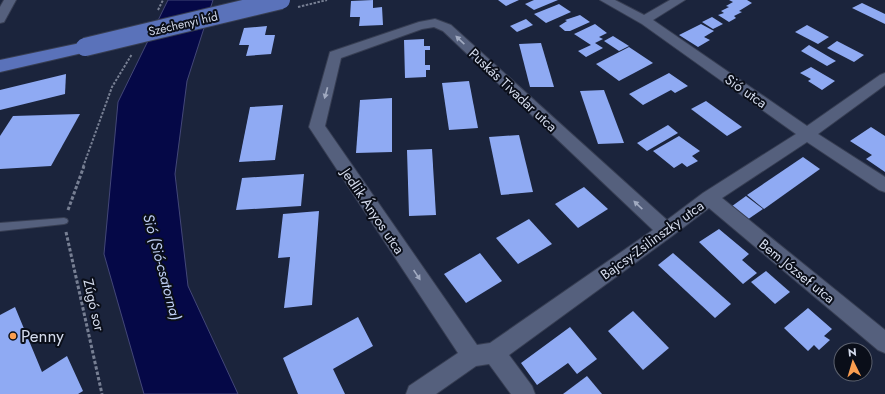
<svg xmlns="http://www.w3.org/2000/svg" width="885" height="394" viewBox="0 0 885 394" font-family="Jost,sans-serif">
  <rect width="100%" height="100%" fill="#1b243c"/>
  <polygon fill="#050847" stroke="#434778" points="168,0 213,0 187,81 175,174 188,286 238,394 144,394 104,254 118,102"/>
  <g fill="#8faaf3">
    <polygon points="373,0 373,8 382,7 383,25 359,26 360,17 350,17 351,1"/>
    <polygon points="498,0 519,0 506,6"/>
    <polygon points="534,0 558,0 534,10 525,4"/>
    <polygon points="729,0 747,0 752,3 739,11 742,12 734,16 736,18 729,22 718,15 724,13 721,11 729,7 726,6 733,2"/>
    <polygon points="862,3 885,14 885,24 852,8"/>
    <polygon points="559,4 571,12 546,23 534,14"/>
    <polygon points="580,15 590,22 570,31 565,31 559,26 567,21 565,20"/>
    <polygon points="712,17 723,24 713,29 702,22"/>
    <polygon points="526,19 533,25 517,32 510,26"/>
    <polygon points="595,24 607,33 599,37 603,39 595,43 603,48 586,57 578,51 591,45 574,34"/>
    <polygon points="701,24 714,31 704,37 710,40 698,47 679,35"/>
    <polygon points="807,25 829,37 818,44 795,32"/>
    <polygon points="267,26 265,35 275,35 271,54 246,56 249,45 239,45 244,28"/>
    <polygon points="613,36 629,46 619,51 604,41"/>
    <polygon points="424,39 424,46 430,46 430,50 425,50 425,65 430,65 430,70 426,70 426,77 405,78 404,40"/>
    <polygon points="837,41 864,55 854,62 827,48"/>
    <polygon points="541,43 554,87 530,87 519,44"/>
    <polygon points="809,45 836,61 827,66 801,51"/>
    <polygon points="629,47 653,63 619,81 596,64"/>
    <polygon points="811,67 835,81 822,90 808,81 811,79 800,73"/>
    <polygon points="669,73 688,86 675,93 671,90 643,105 629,94"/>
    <polygon points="66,74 65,94 0,110 0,90"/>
    <polygon points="469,81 478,128 449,130 442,83"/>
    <polygon points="604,90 624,143 598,144 580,91"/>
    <polygon points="392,98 392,152 356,153 360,100"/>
    <polygon points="706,101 742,127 727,136 691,109"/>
    <polygon points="283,105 275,160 239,162 250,107"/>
    <polygon points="80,114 51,166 0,169 0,136 13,116"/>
    <polygon points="668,125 678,133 647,151 637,143"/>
    <polygon points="871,127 885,136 885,172 866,159 872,155 850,141"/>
    <polygon points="519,135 533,192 501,195 489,137"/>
    <polygon points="679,136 700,151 692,156 698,161 687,167 682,163 674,168 653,151"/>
    <polygon points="432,149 436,215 409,216 407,150"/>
    <polygon points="803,157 820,169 764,209 747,195"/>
    <polygon points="304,174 301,206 236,210 242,178"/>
    <polygon points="584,187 608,209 578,228 555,204"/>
    <polygon points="746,196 763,209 744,222 728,209"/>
    <polygon points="319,211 312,305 284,308 290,257 278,258 283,214"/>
    <polygon points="529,219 552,244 518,264 496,238"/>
    <polygon points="719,229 749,254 742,260 757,273 743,284 699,242"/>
    <polygon points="480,253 502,281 466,303 444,274"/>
    <polygon points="673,253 731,304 715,318 658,265"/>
    <polygon points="766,271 790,292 775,304 751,282"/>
    <polygon points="15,307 42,372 67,356 83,391 78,394 0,394 0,315"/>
    <polygon points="808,308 832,329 824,336 830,340 819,350 814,345 808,351 784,328"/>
    <polygon points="633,311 669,348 643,370 608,331"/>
    <polygon points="358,317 373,346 333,369 345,394 298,394 283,358"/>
    <polygon points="570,327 597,359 577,374 568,363 537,385 521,363"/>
    <polygon points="587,376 602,394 563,394"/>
  </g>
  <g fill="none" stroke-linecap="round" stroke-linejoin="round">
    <g stroke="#373e53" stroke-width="2">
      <polygon id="service" points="64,218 67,219 68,221 67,223 64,224 0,231 0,223"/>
    </g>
    <g stroke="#373e53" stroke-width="2">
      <g id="minor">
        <polygon points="4,0 16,0 4,22 0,23 0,7"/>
        <path d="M600,0H615L644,15L670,0H685L653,20L807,126L880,75L885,73V85L818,134L885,177V192L879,190L807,142L722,198L885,330V353L878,350L709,208L672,236L509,355L532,386L535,394H511L489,364L476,366L436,394H406L409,386L458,353L309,127L330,52L419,22L435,19L451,25L667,220L703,193L796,134L642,24ZM434,27L443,31L653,230L490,343L477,345L325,126L341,58L422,29Z"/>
      </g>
    </g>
    <g stroke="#373e53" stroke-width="2">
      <polygon id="primary" points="85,42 91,43 94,47 91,51 0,72 0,60"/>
    </g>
    <g stroke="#777f93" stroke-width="2" stroke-dasharray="2.5 1.5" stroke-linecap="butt">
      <polyline points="298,7 327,0"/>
      <polyline points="158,10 163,0"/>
      <polyline points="83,167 112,87 132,54"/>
    </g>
    <g stroke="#777f93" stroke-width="3" stroke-dasharray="3.5 2" stroke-linecap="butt">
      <polyline points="68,210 84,166"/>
      <polyline points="66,232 102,394"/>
    </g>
    <use href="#service" fill="#55607d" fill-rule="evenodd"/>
    <use href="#minor" fill="#55607d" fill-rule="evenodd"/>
    <use href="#primary" fill="#5a72ba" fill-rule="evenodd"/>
    <g stroke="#373e53" stroke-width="20" stroke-linecap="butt">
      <polyline id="primary-bridge" points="85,47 281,0"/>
    </g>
    <use href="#primary-bridge" stroke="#5a72ba" stroke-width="18"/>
  </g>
  <defs><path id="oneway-solid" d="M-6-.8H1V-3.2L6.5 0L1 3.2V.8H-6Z"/></defs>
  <g fill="#a1aac0">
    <use href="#oneway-solid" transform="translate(460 40) rotate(-137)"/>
    <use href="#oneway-solid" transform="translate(326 93) rotate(105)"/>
    <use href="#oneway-solid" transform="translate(638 205) rotate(-137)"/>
    <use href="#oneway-solid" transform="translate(417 275) rotate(56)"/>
  </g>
  <circle fill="#fb9e50" stroke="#0a0e19" stroke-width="1.5" cx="13" cy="336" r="4"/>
  <g text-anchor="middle" stroke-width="4" stroke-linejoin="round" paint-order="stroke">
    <g font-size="12" fill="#d4dbec" stroke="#0a0e19">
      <text transform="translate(183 24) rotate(-13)" y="4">Széchenyi híd</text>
    </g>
    <g font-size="14" fill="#d4dbec" stroke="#0a0e19">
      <text transform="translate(513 90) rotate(43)" y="5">Puskás Tivadar utca</text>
      <text transform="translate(746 91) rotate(35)" y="5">Sió utca</text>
      <text transform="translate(373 211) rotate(56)" y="5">Jedlik Ányos utca</text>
      <text transform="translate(652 240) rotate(-36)" y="5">Bajcsy-Zsilinszky utca</text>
      <text transform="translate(797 271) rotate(39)" y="5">Bem József utca</text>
      <text transform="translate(94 305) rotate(77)" y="5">Zúgó sor</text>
    </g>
    <g font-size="15" font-style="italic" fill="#becdf3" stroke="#0a0e19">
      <text transform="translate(162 267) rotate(75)" y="5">Sió (Sió-csatorna)</text>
    </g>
    <g font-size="17" fill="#d4dbec" stroke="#0a0e19" text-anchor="start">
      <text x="21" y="342">Penny</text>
    </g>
  </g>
  <g transform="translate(853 362) rotate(355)"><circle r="19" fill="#0a0e19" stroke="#5b606d"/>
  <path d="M0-3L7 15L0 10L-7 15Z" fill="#fb9e50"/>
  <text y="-6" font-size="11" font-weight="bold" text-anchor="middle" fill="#d4dbec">N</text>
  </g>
</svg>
